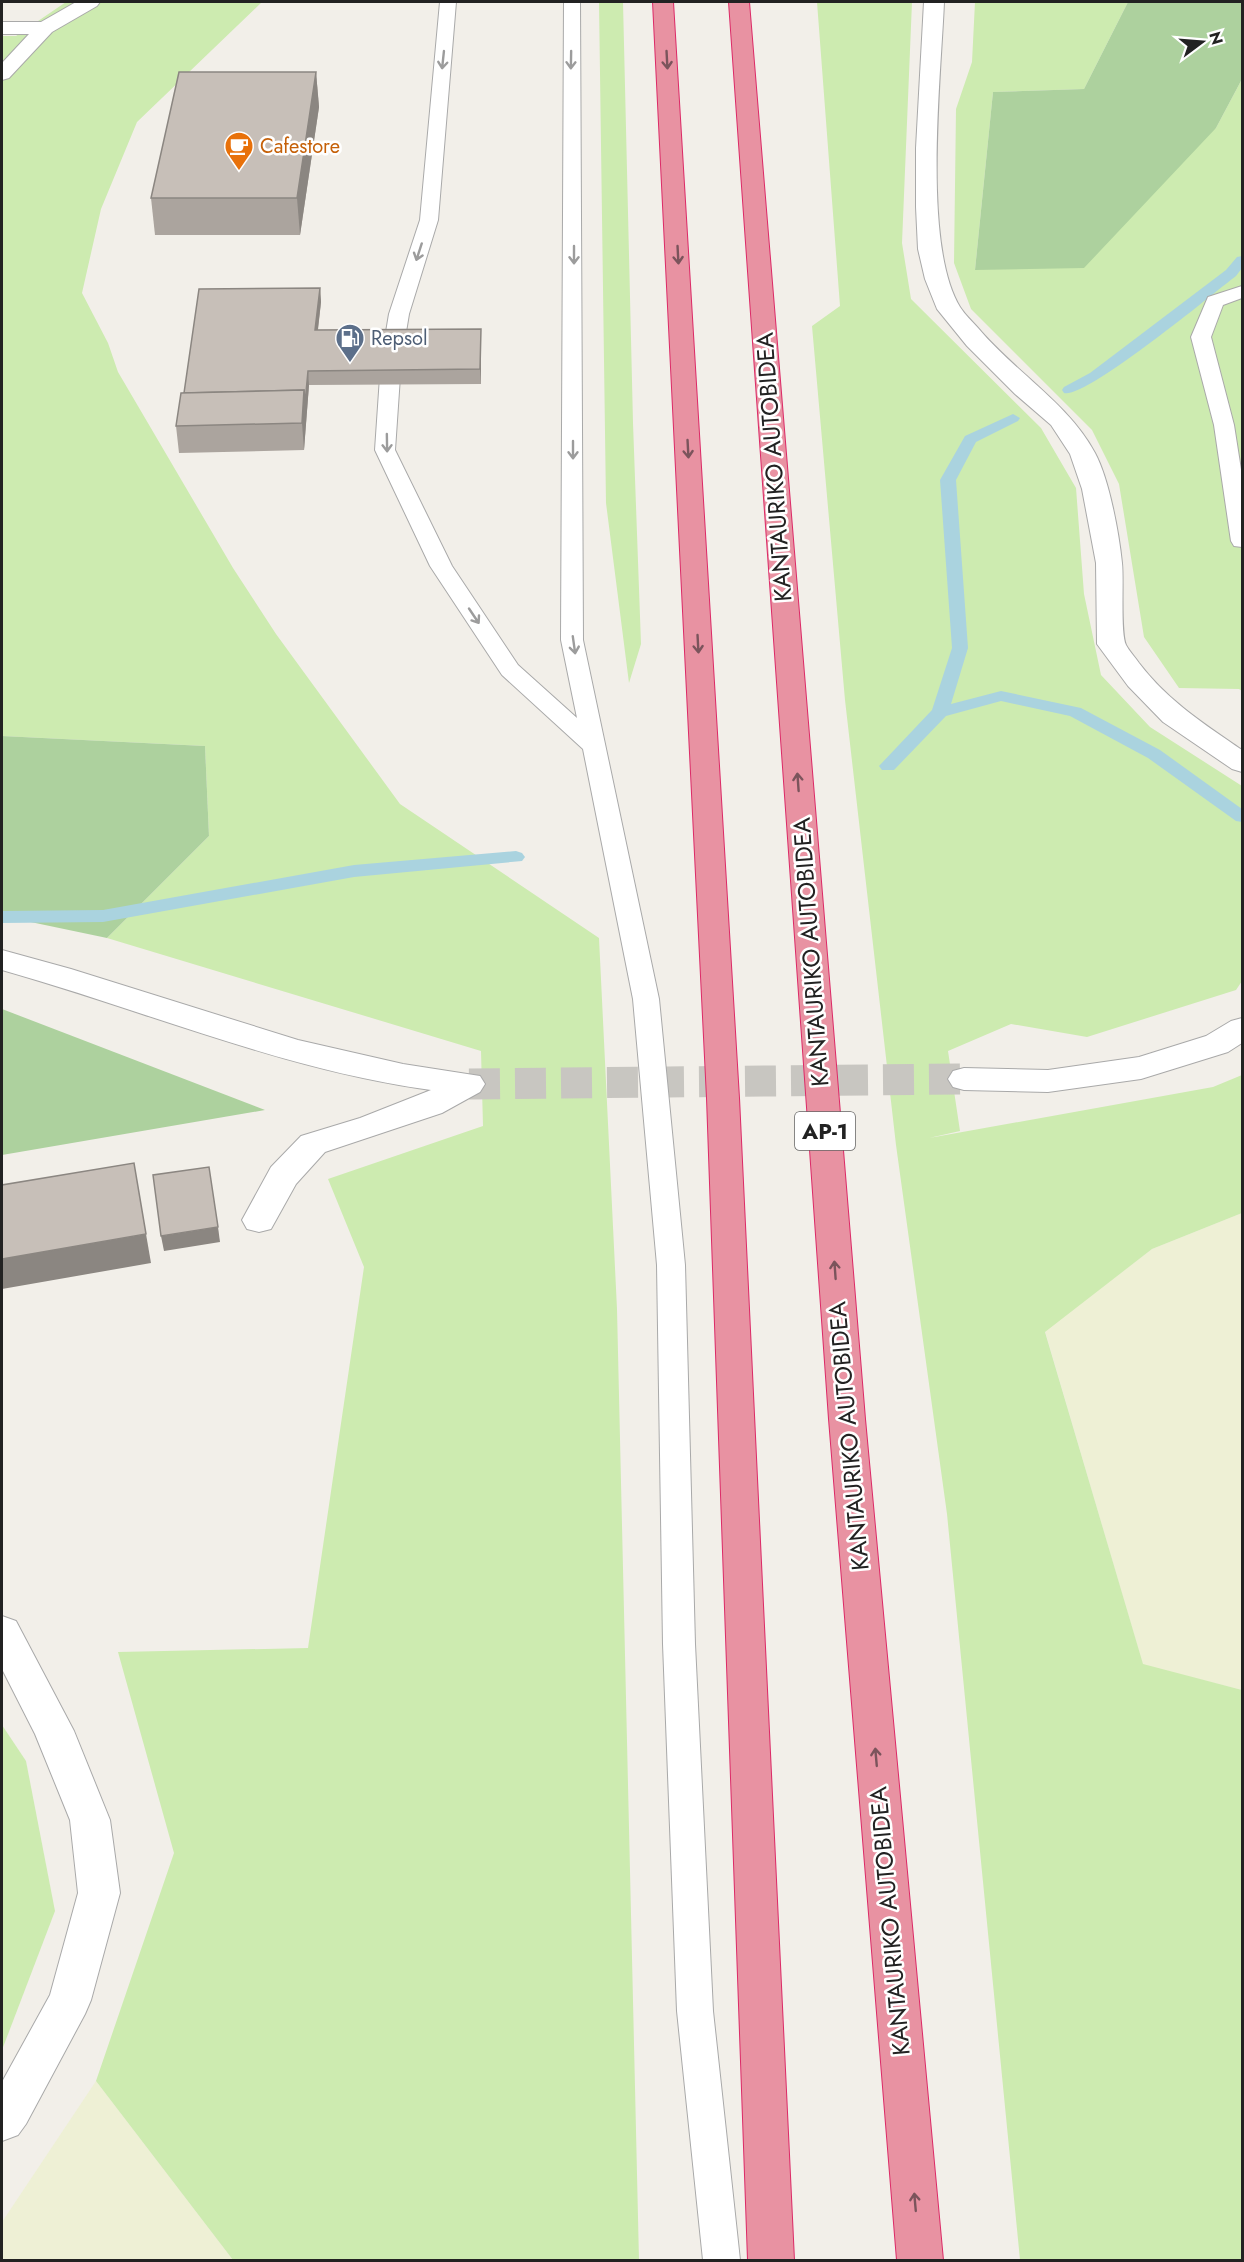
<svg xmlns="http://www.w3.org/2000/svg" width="1244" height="2262" viewBox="0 0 1244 2262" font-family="Jost,sans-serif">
  <rect width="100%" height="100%" fill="#f2efe9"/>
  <g fill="#eef0d5">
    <polygon points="1242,1213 1242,1690 1143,1665 1045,1331 1152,1249"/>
    <polygon points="96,2081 233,2260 2,2260 2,2222"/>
  </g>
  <g fill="#cdebb0">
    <polygon points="66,2 262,2 137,122 101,209 82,293 108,343 118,372 233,568 276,634 400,804 599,938 617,1309 639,2260 233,2260 96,2081 174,1853 118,1652 308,1648 364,1267 328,1179 483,1126 481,1051 107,938 209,836 205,746 2,736 2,36 16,36"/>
    <polygon points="599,2 623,2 633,423 641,644 629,683 606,503"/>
    <polygon points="817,2 912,2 902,243 911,299 1041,428 1076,488 1084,594 1101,675 1150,727 1242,786 1242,981 1236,990 1087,1037 1011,1024 948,1051 960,1131 929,1138 1213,1087 1242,1075 1242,1213 1152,1249 1045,1332 1143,1664 1242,1690 1242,2260 1020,2260 947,1514 896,1145 845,700 812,326 840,306"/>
    <polygon points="975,2 1128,2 1084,89 993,92 975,270 1216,128 1242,79 1242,691 1239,689 1179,688 1144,637 1119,484 1092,430 971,309 954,263 956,109 972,62"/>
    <polygon points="2,1725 26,1761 55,1911 2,2050"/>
  </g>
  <g fill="#add19e">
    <polygon points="1128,2 1242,2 1242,79 1216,128 1084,268 975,270 993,92 1084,89"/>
    <polygon points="2,736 205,746 209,836 107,938 2,916"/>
    <polygon points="2,1009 265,1110 2,1155"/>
  </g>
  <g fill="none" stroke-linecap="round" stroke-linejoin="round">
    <g fill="#aad3df" fill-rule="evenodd">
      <path d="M1242,256V268L1236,276C1211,295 1086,399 1064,393L1062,390L1064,387L1090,373L1226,270L1237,257Z"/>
      <polygon points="1013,414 1020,418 1018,421 976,442 956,480 968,648 951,704 1001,691 1081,708 1160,750 1242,809 1242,822 1236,821 1148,758 1070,716 1001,701 946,716 894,770 882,770 879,766 932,710 952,648 940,480 965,436"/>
      <polygon points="516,851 522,853 525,857 522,861 354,877 103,922 2,923 2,911 103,910 354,865"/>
    </g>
    <polyline stroke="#c8c6c1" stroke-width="31" stroke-dasharray="31 15" stroke-linecap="butt" points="469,1084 964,1079"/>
    <g stroke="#a9a9a9" stroke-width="2">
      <g id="lane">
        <polygon points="440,2 456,2 438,220 409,314 401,362 395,450 452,566 518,665 577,718 561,640 564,2 580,2 583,640 659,999 685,1265 695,1644 713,2011 740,2260 703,2260 677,2011 663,1644 657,1265 633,999 583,749 502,675 430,566 375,450 381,362 389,314 420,220"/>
        <polygon points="1242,286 1242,298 1223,305 1211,337 1234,425 1242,476 1242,547 1234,546 1231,541 1214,425 1191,337 1208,297"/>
      </g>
    </g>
    <g stroke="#a9a9a9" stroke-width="2">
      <g id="street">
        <polygon points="76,2 100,2 97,6 52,32 9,78 2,80 2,63 29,34 2,34 2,22 41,22"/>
        <path d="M924,2H944C941,77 922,245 960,307C965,315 972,321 978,328C1014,371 1069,404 1095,453C1109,479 1119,533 1122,563C1124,580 1120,633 1126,645C1129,651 1135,657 1139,663C1168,701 1204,724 1242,750V772L1232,769L1163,722L1128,686L1097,644L1096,563L1082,489L1070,454L1051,425L1015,394L967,346L937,309L925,279L918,249L916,207V148Z"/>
        <path d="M2,950L71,969L298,1040L403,1064L480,1076L485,1084L480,1092L442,1113L325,1152L296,1184L271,1229L259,1232L247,1229L242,1220L271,1167L301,1136L360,1118L431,1090C284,1070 144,1010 2,970Z"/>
        <polygon points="1242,1018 1242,1043 1228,1052 1141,1079 1048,1092 964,1090 953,1087 948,1079 953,1071 964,1068 1048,1070 1139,1057 1206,1036 1231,1021"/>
        <polygon points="2,1616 16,1621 74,1731 110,1820 120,1893 91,2000 85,2014 26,2124 18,2135 2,2141 2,2082 50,1995 78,1893 70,1820 35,1734 2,1669"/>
      </g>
    </g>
    <g stroke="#dc2a67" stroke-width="2">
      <g id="highway">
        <polygon points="653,2 673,2 739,1098 794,2260 748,2260 707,1098"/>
        <polygon points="729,2 749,2 865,1419 943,2260 897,2260 829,1419"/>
      </g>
    </g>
    <use href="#lane" fill="#fff" fill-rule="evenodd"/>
    <use href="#street" fill="#fff" fill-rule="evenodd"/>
    <use href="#highway" fill="#e892a2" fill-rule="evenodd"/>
  </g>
  <g fill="#aba49e">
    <polygon points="316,72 319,107 300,235 155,235 151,198"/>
    <polygon points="320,288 321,302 318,330 481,343 481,384 309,385 304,450 179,453 176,426 184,393"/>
  </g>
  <g fill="#8b8681">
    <polygon points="316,72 319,107 300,235 297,198"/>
    <polygon points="320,288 321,302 316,345 315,330"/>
    <polygon points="481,329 481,384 480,369"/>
    <polygon points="308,371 309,385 304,450 302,423 304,390"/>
    <polygon points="218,1227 220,1242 164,1251 161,1236"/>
    <polygon points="146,1234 151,1263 2,1289 2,1259"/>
  </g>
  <g fill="#c7bfb8" stroke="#8b8681" stroke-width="1.5">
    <polygon points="179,72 316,72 297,198 151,198"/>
    <polygon points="320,288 315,330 481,329 480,369 308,371 305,403 304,390 184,393 199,289"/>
    <polygon points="304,390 302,423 176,426 181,393"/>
    <polygon points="134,1163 146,1234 2,1259 2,1185"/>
    <polygon points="209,1167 218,1227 161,1236 153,1175"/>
  </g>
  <defs><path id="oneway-shaft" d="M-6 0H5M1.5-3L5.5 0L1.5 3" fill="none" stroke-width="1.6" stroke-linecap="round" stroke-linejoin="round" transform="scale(1.5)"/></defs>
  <g stroke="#9c9c9c">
    <use href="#oneway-shaft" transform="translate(443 60) rotate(96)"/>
    <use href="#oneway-shaft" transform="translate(571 60) rotate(91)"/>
    <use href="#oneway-shaft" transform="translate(419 252) rotate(108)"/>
    <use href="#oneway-shaft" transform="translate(574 255) rotate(90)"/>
    <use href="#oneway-shaft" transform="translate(387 443) rotate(89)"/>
    <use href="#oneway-shaft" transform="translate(573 450) rotate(90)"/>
    <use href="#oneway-shaft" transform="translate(474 616) rotate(56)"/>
    <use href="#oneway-shaft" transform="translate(574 645) rotate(82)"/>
  </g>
  <g stroke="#7b545c">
    <use href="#oneway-shaft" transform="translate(667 60) rotate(87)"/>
    <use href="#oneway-shaft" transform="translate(678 255) rotate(87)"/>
    <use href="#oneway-shaft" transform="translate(688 449) rotate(87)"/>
    <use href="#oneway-shaft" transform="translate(698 644) rotate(87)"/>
    <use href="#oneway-shaft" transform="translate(798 782) rotate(-94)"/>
    <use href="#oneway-shaft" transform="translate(835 1270) rotate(-94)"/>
    <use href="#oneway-shaft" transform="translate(876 1757) rotate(-95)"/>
    <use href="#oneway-shaft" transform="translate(915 2202) rotate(-95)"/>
  </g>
  <defs>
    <g id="cafe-pin" transform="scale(1.5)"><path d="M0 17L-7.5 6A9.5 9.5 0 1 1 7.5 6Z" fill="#e8710a" stroke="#fff"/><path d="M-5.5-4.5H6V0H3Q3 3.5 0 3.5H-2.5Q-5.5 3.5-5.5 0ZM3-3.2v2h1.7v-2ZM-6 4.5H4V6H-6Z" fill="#fff"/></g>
    <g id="fuel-pin" transform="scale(1.5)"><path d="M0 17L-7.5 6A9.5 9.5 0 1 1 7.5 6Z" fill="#5c6f8a" stroke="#fff"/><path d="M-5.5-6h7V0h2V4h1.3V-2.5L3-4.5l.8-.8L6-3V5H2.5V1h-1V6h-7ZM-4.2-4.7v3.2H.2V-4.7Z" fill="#fff"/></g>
  </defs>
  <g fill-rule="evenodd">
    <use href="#cafe-pin" x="239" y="146"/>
    <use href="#fuel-pin" x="350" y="338"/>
  </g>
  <g text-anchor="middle" stroke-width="5" stroke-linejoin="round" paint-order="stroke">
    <g font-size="20" fill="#c56008" stroke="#fff" text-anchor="start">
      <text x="260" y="153">Cafestore</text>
    </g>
    <g font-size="20" fill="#4e5e75" stroke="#fff" text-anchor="start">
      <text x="371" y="345">Repsol</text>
    </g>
    <rect fill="#fff" stroke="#646464" stroke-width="1.5" x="795" y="1112" width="60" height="38" rx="4.5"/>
    <g font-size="22" font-weight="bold" fill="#222">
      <text x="825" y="1139">AP-1</text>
    </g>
    <g font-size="24" fill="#222" stroke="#fff">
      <text transform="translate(774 467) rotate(-94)" y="8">KANTAURIKO AUTOBIDEA</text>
      <text transform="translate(811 952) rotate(-94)" y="8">KANTAURIKO AUTOBIDEA</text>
      <text transform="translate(849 1436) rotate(-95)" y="8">KANTAURIKO AUTOBIDEA</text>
      <text transform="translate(890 1921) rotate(-95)" y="8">KANTAURIKO AUTOBIDEA</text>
    </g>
  </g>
  <rect width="1244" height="2262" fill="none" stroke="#222222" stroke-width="6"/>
  <g transform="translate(1202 42) rotate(74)" stroke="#ffffff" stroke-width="4.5" paint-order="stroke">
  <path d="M0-4.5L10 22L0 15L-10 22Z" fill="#222222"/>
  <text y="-9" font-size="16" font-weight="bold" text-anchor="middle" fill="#222222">N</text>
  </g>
</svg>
